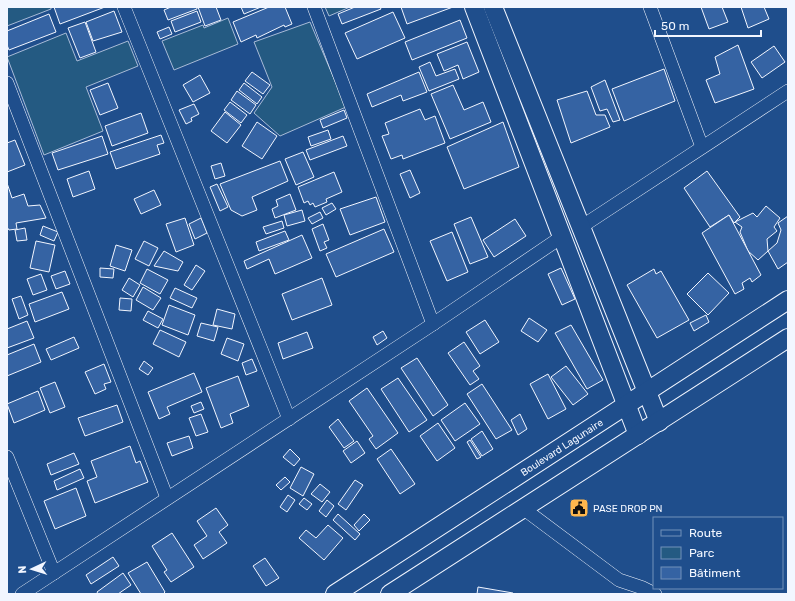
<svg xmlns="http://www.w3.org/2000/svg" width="795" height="601" viewBox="0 0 795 601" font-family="Rubik,sans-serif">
  <rect width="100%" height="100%" fill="#1f4e8c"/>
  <g fill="#245a82" stroke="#a8bbd7">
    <polygon points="7,7 51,7 51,9 7,26"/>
    <polygon points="325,7 350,7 329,16"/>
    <polygon points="228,18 238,44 174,70 162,41 203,25 204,28"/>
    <polygon points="310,22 346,107 280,136 254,113 272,87 254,42"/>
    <polygon points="66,33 77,61 128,41 138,66 86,87 103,131 44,155 7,57"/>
  </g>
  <g fill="#3563a3" stroke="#f2f6ff">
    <polygon points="54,7 105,7 60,24"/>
    <polygon points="171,7 197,7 197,9 168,20 164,10"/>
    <polygon points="198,7 216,7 221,20 205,26"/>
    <polygon points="241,7 261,7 244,14"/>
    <polygon points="269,7 285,7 292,24 285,27 284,25 257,38 256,35 241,42 233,22"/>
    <polygon points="355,7 380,7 381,9 342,24 338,14"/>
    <polygon points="401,7 453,7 407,24"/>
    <polygon points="701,7 722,7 728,22 709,29"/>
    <polygon points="741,7 764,7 769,19 748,28"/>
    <polygon points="114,11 122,32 93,41 86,22"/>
    <polygon points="197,11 201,22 175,32 171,21"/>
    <polygon points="393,12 405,38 357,59 345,33"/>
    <polygon points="49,14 56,32 9,50 7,45 7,31"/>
    <polygon points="460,20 467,38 412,60 405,42"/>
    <polygon points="85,22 96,52 80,58 68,28"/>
    <polygon points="169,27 172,34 160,39 157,32"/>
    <polygon points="467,42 479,72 463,79 458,65 444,71 437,54"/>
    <polygon points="738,45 754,89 715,103 706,80 720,74 715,57"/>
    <polygon points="774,46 785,62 762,78 751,62"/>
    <polygon points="430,62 436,76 455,69 459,79 429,91 419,67"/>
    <polygon points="664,69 675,101 624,121 612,89"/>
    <polygon points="252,72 270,85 263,94 245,81"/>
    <polygon points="419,72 427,92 403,101 401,95 372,107 367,94"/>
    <polygon points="200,75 210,93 193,102 183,85"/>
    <polygon points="605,80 620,120 613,122 607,109 600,111 591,87"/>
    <polygon points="108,83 118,108 100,115 90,90"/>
    <polygon points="244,83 262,97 257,104 239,90"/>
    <polygon points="453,85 464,110 483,102 491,122 450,139 431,94"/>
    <polygon points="237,91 256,105 250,114 231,100"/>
    <polygon points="587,91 596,115 605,115 610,127 571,143 557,100"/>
    <polygon points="230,102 247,115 241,123 224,110"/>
    <polygon points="194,104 199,114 191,118 192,121 186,124 179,110"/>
    <polygon points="420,109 425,120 435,116 445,143 403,159 402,155 391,159 382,136 389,134 385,123"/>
    <polygon points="344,110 347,118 323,128 320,120"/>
    <polygon points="225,112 241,125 227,143 211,131"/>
    <polygon points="141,113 148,133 112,146 105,126"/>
    <polygon points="257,122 277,136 262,159 242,146"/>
    <polygon points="503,122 519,167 464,189 447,147"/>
    <polygon points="328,130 331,139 311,146 308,137"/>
    <polygon points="161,135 164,143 157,145 160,154 116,169 110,152"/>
    <polygon points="102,136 108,154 58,170 52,153"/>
    <polygon points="343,136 347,146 310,160 306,150"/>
    <polygon points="15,140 25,165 7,172 7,143"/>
    <polygon points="303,152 314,177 296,185 285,159"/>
    <polygon points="280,161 288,181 252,197 257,210 242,216 231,210 220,184"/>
    <polygon points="221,163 225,176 215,179 211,166"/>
    <polygon points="410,170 420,193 410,198 400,174"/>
    <polygon points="89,171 95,189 73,197 67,179"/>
    <polygon points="707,171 740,217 734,223 729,215 710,227 684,188"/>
    <polygon points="334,172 342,192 326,199 327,202 315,207 313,203 310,205 308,201 304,203 298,187"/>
    <polygon points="7,183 12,198 24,194 28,206 40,205 46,218 16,223 17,229 9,230 7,227"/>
    <polygon points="217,184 228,207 220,211 210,187"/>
    <polygon points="154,190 161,205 141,214 134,199"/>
    <polygon points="290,194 296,210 275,218 272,209 278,206 276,200"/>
    <polygon points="376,197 385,222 350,235 340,209"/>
    <polygon points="332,203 336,209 326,215 322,208"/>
    <polygon points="766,206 780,218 774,227 777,231 767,239 768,251 758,260 748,251 740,232 742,227 735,222 753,213 757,217"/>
    <polygon points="302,210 305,221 287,226 284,215"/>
    <polygon points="320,212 323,218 312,224 308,218"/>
    <polygon points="729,215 761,275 752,282 750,278 742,283 744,289 735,294 702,233"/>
    <polygon points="788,216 788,262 778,269 768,251 777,243 781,230 778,223"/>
    <polygon points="471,217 488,257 470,264 454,224"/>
    <polygon points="185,218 194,245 176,252 166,224"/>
    <polygon points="201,218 207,233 195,239 189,224"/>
    <polygon points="515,219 526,236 494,257 483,240"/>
    <polygon points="282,221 284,228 266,234 263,227"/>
    <polygon points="323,224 329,240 324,242 327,248 320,251 312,229"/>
    <polygon points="43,226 58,232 54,241 40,235"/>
    <polygon points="25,228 27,240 17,241 15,230"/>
    <polygon points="384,229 394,252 336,277 326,254"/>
    <polygon points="285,231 289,240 259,251 256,242"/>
    <polygon points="452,232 468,272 447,281 430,241"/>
    <polygon points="302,235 312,258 275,274 269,259 247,269 244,261"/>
    <polygon points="36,241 55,245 49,272 30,268"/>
    <polygon points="144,241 158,248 149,266 135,259"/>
    <polygon points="116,245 132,250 125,271 110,266"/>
    <polygon points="164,251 183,262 178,271 154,266"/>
    <polygon points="196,265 205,271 192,290 184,285"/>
    <polygon points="100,268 114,269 113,278 100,277"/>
    <polygon points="561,268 575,299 562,305 548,274"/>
    <polygon points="147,269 168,280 160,294 140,283"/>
    <polygon points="654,269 656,274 661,271 689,320 657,338 627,285"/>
    <polygon points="65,271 70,284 56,289 51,276"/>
    <polygon points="708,273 729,293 708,315 687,294"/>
    <polygon points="41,274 47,290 33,295 27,279"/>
    <polygon points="129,278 140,285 133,297 122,290"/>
    <polygon points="322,278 332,305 292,320 282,294"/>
    <polygon points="143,287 161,298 153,310 136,300"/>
    <polygon points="175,288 197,298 192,308 170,298"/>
    <polygon points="62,292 69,309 35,322 29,304"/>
    <polygon points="21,296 28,315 19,319 12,299"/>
    <polygon points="120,298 132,299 131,311 119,310"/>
    <polygon points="169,305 195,315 188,335 162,325"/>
    <polygon points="217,309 235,314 232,329 213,325"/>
    <polygon points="148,311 163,319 158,328 143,320"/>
    <polygon points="706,315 709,322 694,331 690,323"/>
    <polygon points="529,318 547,330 538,342 521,331"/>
    <polygon points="485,320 499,342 480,354 466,332"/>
    <polygon points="27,321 34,338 7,348 7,329"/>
    <polygon points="201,323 218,327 214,341 197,336"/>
    <polygon points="571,325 603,380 587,389 555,333"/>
    <polygon points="160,330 186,342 179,357 153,344"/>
    <polygon points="383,331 387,338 377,345 373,337"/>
    <polygon points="307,332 313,348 283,359 278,343"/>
    <polygon points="74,337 79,348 51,360 46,349"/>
    <polygon points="227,338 244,344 238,361 221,354"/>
    <polygon points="464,342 480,366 473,371 479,379 470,385 448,353"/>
    <polygon points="34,344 41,362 7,376 7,355"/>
    <polygon points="417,358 448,405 433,416 401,368"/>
    <polygon points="252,359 257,371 246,375 242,363"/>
    <polygon points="144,361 153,368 148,375 139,369"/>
    <polygon points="104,364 111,382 104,384 106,389 95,394 85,372"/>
    <polygon points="566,366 588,394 573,405 551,377"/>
    <polygon points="194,373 202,392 167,407 170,414 159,419 148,392"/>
    <polygon points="548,374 566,409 548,419 530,384"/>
    <polygon points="238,376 249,406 230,414 233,423 221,428 206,388"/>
    <polygon points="398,378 427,420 409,432 381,389"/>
    <polygon points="55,382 65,407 50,413 40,388"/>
    <polygon points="482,384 512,430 496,439 467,394"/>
    <polygon points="367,388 398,433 376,449 369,439 373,436 349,401"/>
    <polygon points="38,391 45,410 14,423 7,404"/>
    <polygon points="201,402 204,409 194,413 191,406"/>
    <polygon points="465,403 480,424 455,441 441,420"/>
    <polygon points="117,405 123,422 85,436 78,418"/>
    <polygon points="201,414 208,432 196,436 189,418"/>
    <polygon points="520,414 527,429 518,435 511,420"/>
    <polygon points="338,419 354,441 344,448 329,427"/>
    <polygon points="438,423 455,448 437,461 420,436"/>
    <polygon points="482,431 493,449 482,456 471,439"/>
    <polygon points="189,436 193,448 172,456 167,443"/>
    <polygon points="470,440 481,457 477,459 467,442"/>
    <polygon points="357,441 365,453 351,463 343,451"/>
    <polygon points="130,446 136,463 140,461 148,482 95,503 87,481 97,477 91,461"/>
    <polygon points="290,449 300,459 294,466 283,457"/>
    <polygon points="391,449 415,484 400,494 377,459"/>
    <polygon points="74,453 79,464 51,475 47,464"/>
    <polygon points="301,467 314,474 303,496 290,488"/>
    <polygon points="80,469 84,478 57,490 54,481"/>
    <polygon points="285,477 290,482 281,490 276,485"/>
    <polygon points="355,480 363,485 346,510 338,504"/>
    <polygon points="320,484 330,492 322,502 311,494"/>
    <polygon points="76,488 86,516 55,529 44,501"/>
    <polygon points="288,495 295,500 287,512 280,507"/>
    <polygon points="304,498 312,504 307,510 299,504"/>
    <polygon points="327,500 334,506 326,517 319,511"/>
    <polygon points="216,508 228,525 219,532 227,543 203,559 194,545 207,536 197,521"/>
    <polygon points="338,514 360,534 355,540 333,520"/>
    <polygon points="364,514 370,520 359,531 354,525"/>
    <polygon points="328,525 343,538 324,560 299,538 306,530 316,538"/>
    <polygon points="172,533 194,567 171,582 164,572 167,570 152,546"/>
    <polygon points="113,557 119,566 91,584 86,575"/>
    <polygon points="265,558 279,578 266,586 253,566"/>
    <polygon points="147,562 165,592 163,594 141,594 128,573"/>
    <polygon points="123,573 131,585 118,594 98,594 97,592"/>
    <polygon points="478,587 513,593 513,594 477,594"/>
  </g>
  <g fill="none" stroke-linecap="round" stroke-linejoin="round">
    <g stroke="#f2f6ff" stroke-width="14">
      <g id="street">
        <polyline points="124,7 289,419"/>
        <polyline points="314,7 433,324"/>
        <polyline points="650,7 702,147"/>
        <polyline points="7,83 167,498"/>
        <polyline points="581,227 788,91"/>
        <polyline points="7,457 54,573"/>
        <polyline points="524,509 619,580 643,588 655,594"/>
        <polyline points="22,594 433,324 563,236"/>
      </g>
    </g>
    <g stroke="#f2f6ff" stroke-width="20">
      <g id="secondary">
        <polyline points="474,7 638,435"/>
        <polyline points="493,7 659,422"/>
        <path id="s1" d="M335,594L788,300"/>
        <polyline points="390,594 788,338"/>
      </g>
    </g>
    <use href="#street" stroke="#1f4e8c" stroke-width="13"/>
    <use href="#secondary" stroke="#1f4e8c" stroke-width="18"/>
  </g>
  <defs>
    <g id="civic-square" transform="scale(1)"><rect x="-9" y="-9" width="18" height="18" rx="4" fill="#ffb74d" stroke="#1f4e8c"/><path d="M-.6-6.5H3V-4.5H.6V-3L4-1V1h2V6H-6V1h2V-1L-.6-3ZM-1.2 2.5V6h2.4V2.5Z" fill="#111"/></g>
  </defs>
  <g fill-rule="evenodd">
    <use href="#civic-square" x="579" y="508"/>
  </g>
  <g text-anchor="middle" stroke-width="3" stroke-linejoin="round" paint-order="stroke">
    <g font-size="10" fill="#f2f6ff" stroke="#1f4e8c">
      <text dy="4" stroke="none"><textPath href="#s1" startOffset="270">Boulevard Lagunaire</textPath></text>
    </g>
    <g font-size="10" fill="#f2f6ff" stroke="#1f4e8c" text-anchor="start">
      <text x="593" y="512">PASE DROP PN</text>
    </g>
  </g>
  <rect width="795" height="601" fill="none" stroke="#f2f6ff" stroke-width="16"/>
  <rect x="653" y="517" width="130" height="72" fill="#1f4e8c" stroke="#7391ba"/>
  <rect x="661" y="530" width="20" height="6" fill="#1f4e8c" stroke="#7391ba"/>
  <text x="689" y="537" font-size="12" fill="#f2f6ff">Route</text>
  <rect x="661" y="547" width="20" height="12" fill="#245a82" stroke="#7391ba"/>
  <text x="689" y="557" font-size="12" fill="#f2f6ff">Parc</text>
  <rect x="661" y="567" width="20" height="12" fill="#3563a3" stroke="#7391ba"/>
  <text x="689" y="577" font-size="12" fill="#f2f6ff">Bâtiment</text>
  <g transform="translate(32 569) rotate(266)" stroke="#1f4e8c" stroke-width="3" paint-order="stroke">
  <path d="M0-3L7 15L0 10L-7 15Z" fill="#f2f6ff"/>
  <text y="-6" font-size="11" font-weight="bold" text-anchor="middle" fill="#f2f6ff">N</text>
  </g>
  <path d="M655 30v6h106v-6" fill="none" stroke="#f2f6ff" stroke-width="2"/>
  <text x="661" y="30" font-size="12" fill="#f2f6ff" stroke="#1f4e8c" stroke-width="3" paint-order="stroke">50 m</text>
</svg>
